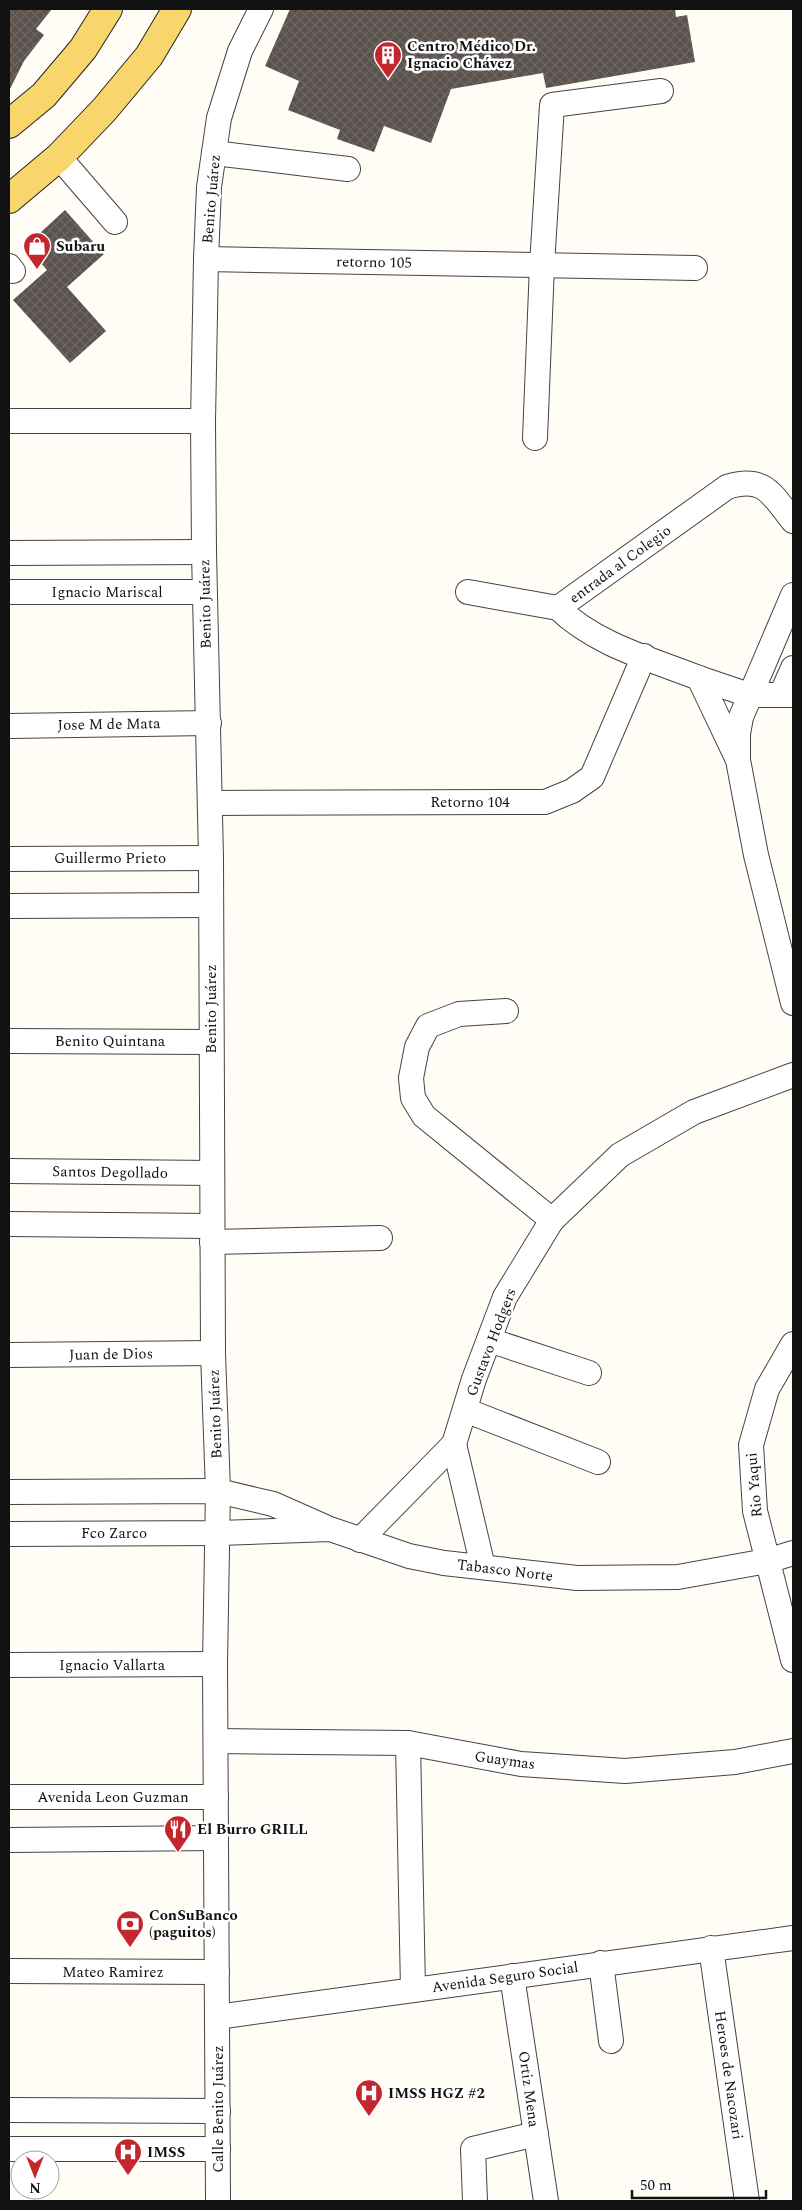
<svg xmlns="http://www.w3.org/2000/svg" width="802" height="2210" viewBox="0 0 802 2210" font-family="Spectral,serif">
  <defs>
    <pattern id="building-cross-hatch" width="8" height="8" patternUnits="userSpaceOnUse" patternTransform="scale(1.25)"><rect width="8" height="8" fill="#5a524d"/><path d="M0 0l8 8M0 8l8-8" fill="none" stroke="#6d6662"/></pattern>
  </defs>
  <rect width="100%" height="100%" fill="#fffdf5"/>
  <g fill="url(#building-cross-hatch)">
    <polygon points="9,9 52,9 36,29 44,35 24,61 9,91"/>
    <polygon points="290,9 675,9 676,17 687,15 695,62 546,88 543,73 451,89 431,143 384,126 374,152 337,139 340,130 288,110 299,81 265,66"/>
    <polygon points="65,210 104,254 67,287 106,331 70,363 13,300 47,270 26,246"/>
  </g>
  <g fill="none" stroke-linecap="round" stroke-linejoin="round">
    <g stroke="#444" stroke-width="26">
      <g id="minor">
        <polyline points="214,153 348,169"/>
        <polyline points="59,157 115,222"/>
        <polyline points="206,259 695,268"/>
        <polyline points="9,266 13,271"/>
        <polyline points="9,421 203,421"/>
        <polyline points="535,438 542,265 552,105 661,91"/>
        <path d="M793,521C772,495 765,475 727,487L558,608C596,645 651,659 699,678L738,760L756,855L793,1003"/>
        <polyline points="9,553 204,552"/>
        <polyline points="9,592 204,592"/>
        <polyline points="468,592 558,608"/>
        <polyline points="699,678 749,695 793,695"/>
        <polyline points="781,695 793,668"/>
        <polyline points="9,726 209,723"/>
        <polyline points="738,758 738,734 741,717 793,595"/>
        <polyline points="210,803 545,802 572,791 592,777 644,656"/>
        <polyline points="9,859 211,858"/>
        <polyline points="9,906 210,905"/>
        <polyline points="506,1011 459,1014 428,1026 417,1047 411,1078 413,1098 424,1116 552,1220"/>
        <polyline points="9,1041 211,1042"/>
        <polyline points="9,1171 212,1173"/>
        <polyline points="9,1224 212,1226"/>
        <polyline points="212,1242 380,1238"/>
        <polyline points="489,1340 589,1373"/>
        <polyline points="793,1344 767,1389 751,1445 755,1511 793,1660"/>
        <polyline points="9,1355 213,1353"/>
        <polyline points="465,1410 598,1462"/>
        <polyline points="454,1444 483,1567"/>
        <polyline points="9,1492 218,1491 273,1504 325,1527"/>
        <polyline points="9,1534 219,1533 330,1529 409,1556 444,1563 577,1578 678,1577 767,1561 793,1553"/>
        <polyline points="360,1540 454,1444 474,1379 505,1297 552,1220 620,1155 694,1112 793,1075"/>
        <polyline points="9,1665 215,1664"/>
        <polyline points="216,1741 408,1743 521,1764 625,1771 735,1762 793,1751"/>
        <polyline points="408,1743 413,1990"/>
        <polyline points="9,1797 216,1797"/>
        <polyline points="9,1840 216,1838"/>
        <polyline points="711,1948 747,2201"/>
        <polyline points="601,1963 611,2041"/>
        <polyline points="9,1971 217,1972"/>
        <polyline points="512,1976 546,2201"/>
        <polyline points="217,2017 793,1938"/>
        <polyline points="9,2110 218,2111"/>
        <polyline points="9,2149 218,2149"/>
        <polyline points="218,2201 215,1664 218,1491 213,1353 211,858 204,552 203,421 206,259 209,187 219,118 240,51 261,9"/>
        <polyline points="475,2201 473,2149 536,2134"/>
      </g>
    </g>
    <g stroke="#222" stroke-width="30">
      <g id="major">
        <polyline points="9,124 44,95 83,49 108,9"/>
        <polyline points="9,199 59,157 104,110 149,56 177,9"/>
      </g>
    </g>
    <use href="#minor" stroke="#fff" stroke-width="24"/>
    <use href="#major" stroke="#f9d66b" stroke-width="28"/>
  </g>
  <defs>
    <g id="building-pin" transform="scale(1.4375)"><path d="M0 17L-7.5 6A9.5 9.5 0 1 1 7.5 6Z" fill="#c4262e" stroke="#fff"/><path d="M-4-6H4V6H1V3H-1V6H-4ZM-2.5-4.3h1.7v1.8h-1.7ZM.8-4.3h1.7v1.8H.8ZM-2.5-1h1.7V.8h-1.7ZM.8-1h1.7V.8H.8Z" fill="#fff"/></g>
    <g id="shop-pin" transform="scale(1.4375)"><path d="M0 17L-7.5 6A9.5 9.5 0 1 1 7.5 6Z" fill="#c4262e" stroke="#fff"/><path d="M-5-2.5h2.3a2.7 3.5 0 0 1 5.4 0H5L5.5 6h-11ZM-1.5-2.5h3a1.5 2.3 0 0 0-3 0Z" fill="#fff"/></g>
    <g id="restaurant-pin" transform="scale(1.4375)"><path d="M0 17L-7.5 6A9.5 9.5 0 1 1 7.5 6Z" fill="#c4262e" stroke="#fff"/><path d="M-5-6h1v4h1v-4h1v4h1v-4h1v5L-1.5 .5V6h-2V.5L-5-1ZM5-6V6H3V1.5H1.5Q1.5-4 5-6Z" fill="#fff"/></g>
    <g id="bank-pin" transform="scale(1.4375)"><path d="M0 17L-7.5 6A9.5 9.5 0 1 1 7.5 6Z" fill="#c4262e" stroke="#fff"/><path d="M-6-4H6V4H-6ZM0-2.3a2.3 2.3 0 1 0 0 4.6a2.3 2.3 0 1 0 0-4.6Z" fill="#fff"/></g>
    <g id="hospital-pin" transform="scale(1.4375)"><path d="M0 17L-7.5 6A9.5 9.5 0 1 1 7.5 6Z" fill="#c4262e" stroke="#fff"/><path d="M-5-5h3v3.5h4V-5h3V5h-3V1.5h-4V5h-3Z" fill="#fff"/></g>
  </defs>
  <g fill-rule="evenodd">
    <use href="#building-pin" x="388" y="55"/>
    <use href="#shop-pin" x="37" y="246"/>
    <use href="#restaurant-pin" x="178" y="1829"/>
    <use href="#bank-pin" x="130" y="1924"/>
    <use href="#hospital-pin" x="369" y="2093"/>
    <use href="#hospital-pin" x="128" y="2152"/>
  </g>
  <g text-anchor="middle" stroke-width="5" stroke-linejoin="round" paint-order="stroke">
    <g font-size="15" font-weight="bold" fill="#111" stroke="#fff" text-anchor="start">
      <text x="407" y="51">Centro Médico Dr.<tspan x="407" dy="17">Ignacio Chávez</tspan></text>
      <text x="56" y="251">Subaru</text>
      <text x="197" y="1834">El Burro GRILL</text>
      <text x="149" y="1920">ConSuBanco<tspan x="149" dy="17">(paguitos)</tspan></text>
      <text x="388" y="2098">IMSS HGZ #2</text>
      <text x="147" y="2157">IMSS</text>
    </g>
    <g font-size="15" fill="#111" stroke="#fff">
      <text transform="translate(211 199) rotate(-85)" y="5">Benito Juárez</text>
      <text transform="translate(374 262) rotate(1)" y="5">retorno 105</text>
      <text transform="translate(620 564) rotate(-36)" y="5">entrada al Colegio</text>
      <text x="107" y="597">Ignacio Mariscal</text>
      <text transform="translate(205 604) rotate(-91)" y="5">Benito Juárez</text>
      <text transform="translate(109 724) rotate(-1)" y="5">Jose M de Mata</text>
      <text x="470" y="807">Retorno 104</text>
      <text x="110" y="863">Guillermo Prieto</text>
      <text transform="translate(211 1009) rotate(-90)" y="5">Benito Juárez</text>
      <text x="110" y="1046">Benito Quintana</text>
      <text transform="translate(110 1172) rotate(1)" y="5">Santos Degollado</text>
      <text transform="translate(491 1342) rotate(-69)" y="5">Gustavo Hodgers</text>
      <text transform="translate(111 1354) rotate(-1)" y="5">Juan de Dios</text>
      <text transform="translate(215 1414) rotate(-92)" y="5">Benito Juárez</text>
      <text transform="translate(754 1485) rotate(-95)" y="5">Rio Yaqui</text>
      <text x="114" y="1538">Fco Zarco</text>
      <text transform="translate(505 1570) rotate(7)" y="5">Tabasco Norte</text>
      <text x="112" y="1670">Ignacio Vallarta</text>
      <text transform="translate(505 1760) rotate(8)" y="5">Guaymas</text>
      <text x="113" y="1802">Avenida Leon Guzman</text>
      <text x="113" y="1977">Mateo Ramirez</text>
      <text transform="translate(505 1977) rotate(-8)" y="5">Avenida Seguro Social</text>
      <text transform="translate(729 2075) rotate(82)" y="5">Heroes de Nacozari</text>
      <text transform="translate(529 2089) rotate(82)" y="5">Ortiz Mena</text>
      <text transform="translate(218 2109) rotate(-90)" y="5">Calle Benito Juárez</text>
    </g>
  </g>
  <rect width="802" height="2210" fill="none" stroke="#111111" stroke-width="20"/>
  <g transform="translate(35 2175) rotate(180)"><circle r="24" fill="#ffffff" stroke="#a0a0a0"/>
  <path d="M0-4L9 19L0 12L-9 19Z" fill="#c4262e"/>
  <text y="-8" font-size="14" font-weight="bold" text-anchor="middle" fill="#111111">N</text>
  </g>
  <path d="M632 2190v8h134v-8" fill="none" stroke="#111111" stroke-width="2.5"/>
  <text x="640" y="2190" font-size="15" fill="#111111" stroke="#ffffff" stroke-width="4" paint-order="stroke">50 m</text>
</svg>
